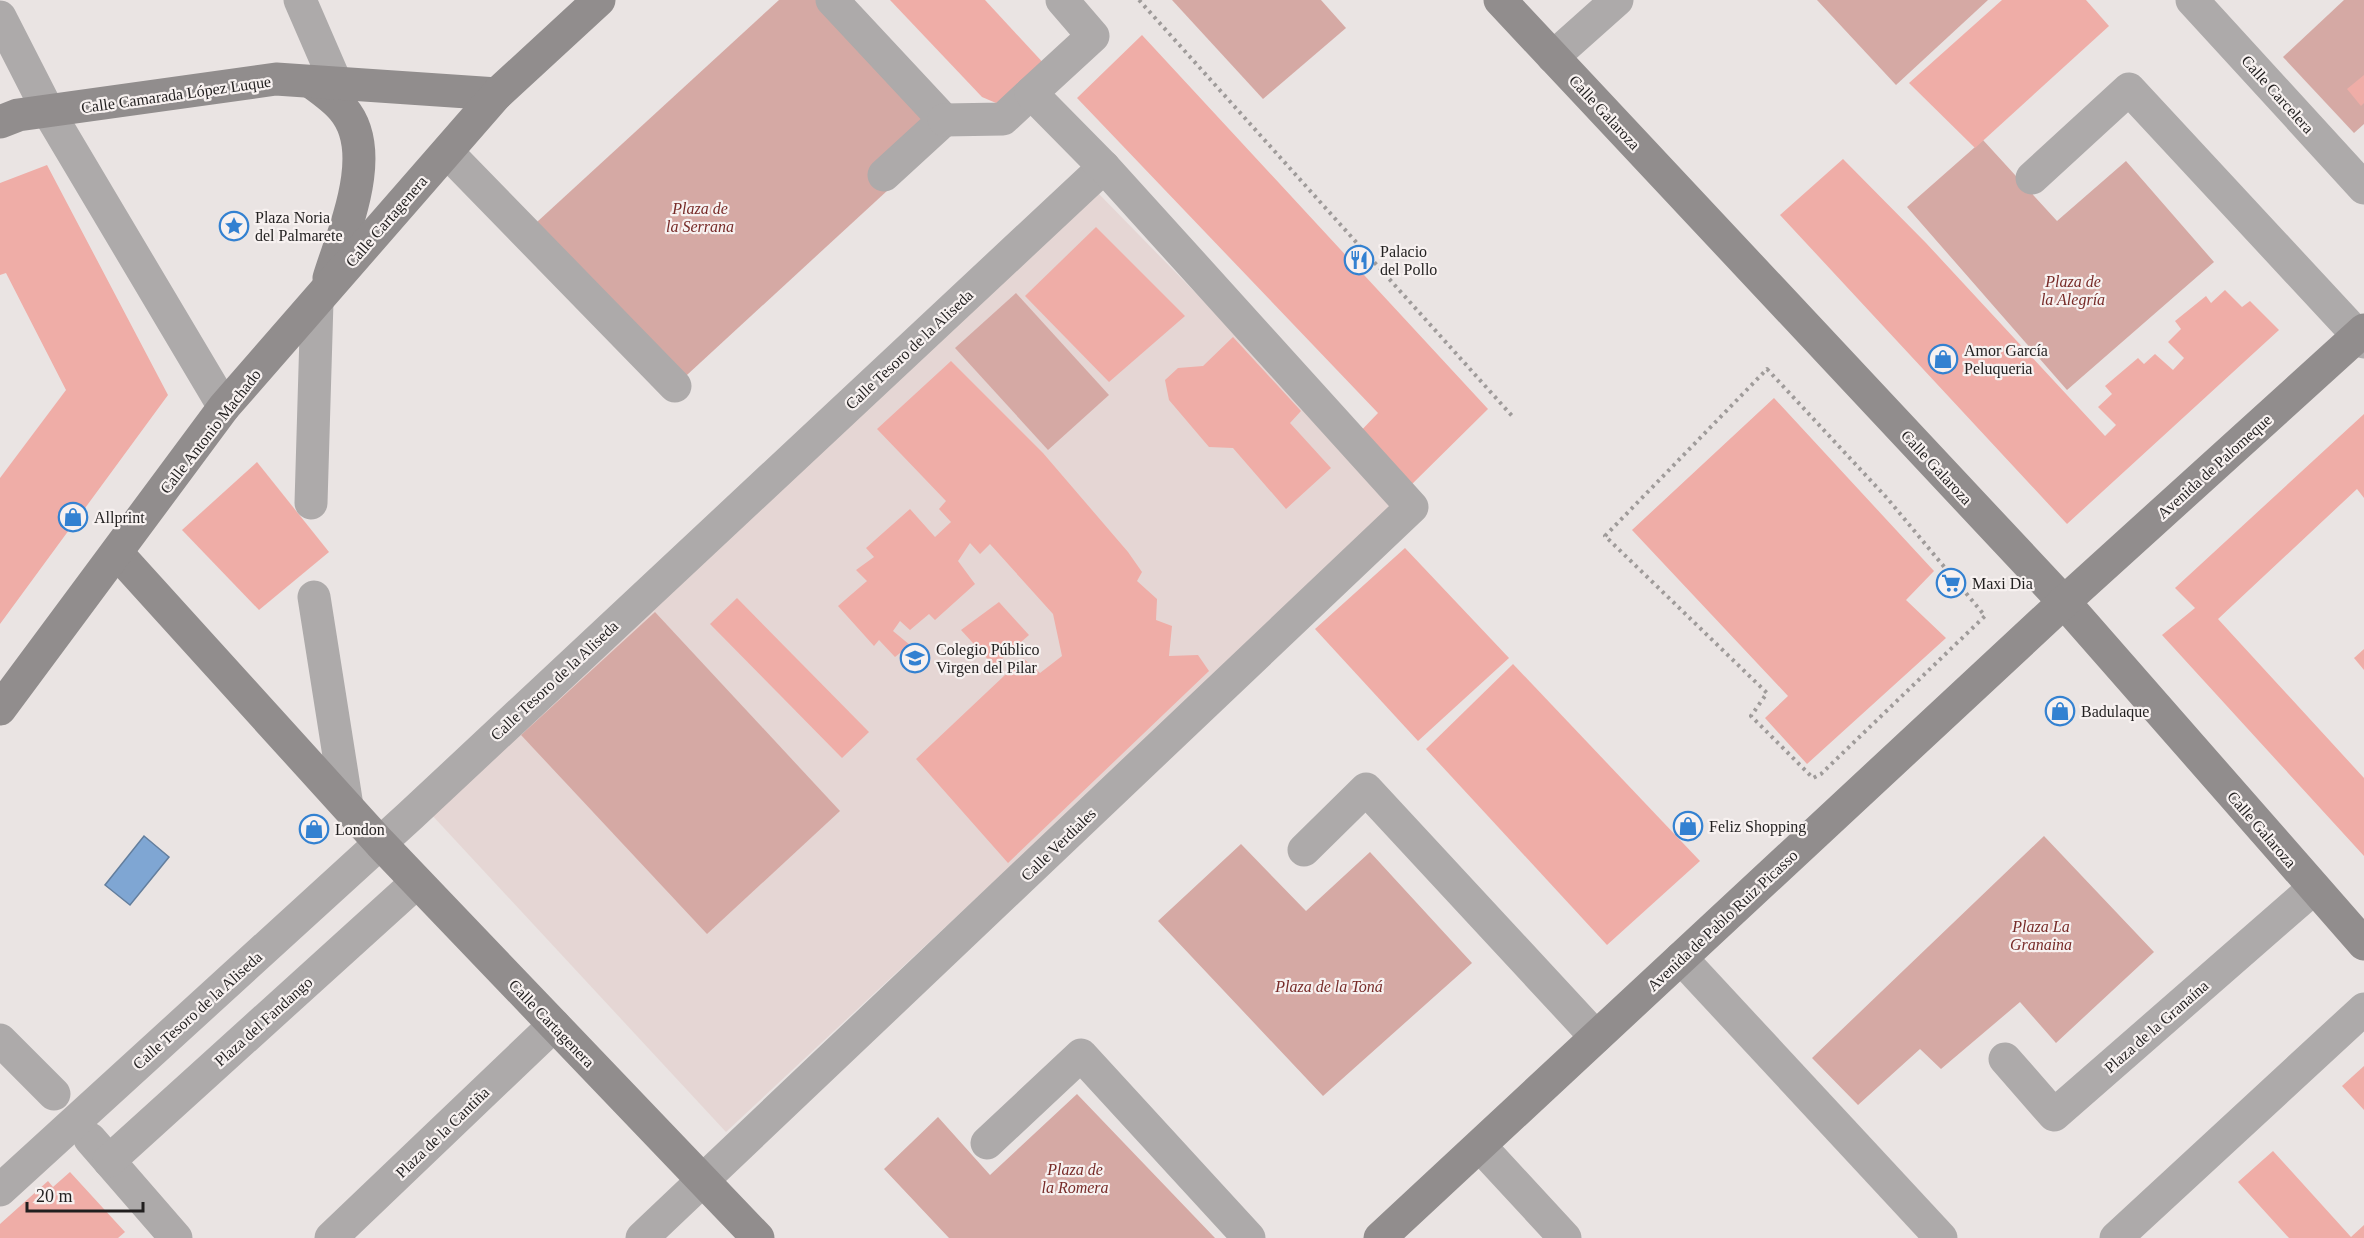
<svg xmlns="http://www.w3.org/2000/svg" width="2364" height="1238" viewBox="0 0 2364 1238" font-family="'Times New Roman',serif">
  <rect width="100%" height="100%" fill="#eae4e3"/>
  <polygon fill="#e5d6d4" points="1099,194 1400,502 726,1132 430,813"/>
  <g fill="#d5a9a4">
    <polygon points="779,0 832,0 944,120 888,190 675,386 525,233"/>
    <polygon points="1172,0 1321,0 1346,28 1263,99"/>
    <polygon points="1817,0 1988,0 1896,85"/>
    <polygon points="2344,0 2364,0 2364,124 2354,133 2283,57"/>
    <polygon points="1983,140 2057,221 2126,161 2214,262 2067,390 1907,207"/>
    <polygon points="1016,293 1109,395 1048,450 955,348"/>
    <polygon points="655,612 840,811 707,934 521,735"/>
    <polygon points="2044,836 2154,952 2056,1043 2020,1002 1941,1069 1920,1049 1858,1105 1812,1058"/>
    <polygon points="1241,844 1306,911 1370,852 1472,963 1323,1096 1158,921"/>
    <polygon points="1077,1094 1215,1238 949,1238 884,1169 938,1117 990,1175"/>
  </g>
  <polygon fill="#7fa6d3" stroke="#637e9d" stroke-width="1.5" points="144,836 169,857 130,905 105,885"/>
  <g fill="#efada7">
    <polygon points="890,0 985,0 1047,67 1003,106 982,97"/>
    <polygon points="2002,0 2086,0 2109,26 1975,148 1909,83"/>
    <polygon points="1142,35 1488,409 1405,491 1355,437 1378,413 1077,98"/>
    <polygon points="2364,75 2364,103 2361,106 2347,89"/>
    <polygon points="1843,159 1926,243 2105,436 2116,425 2098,407 2112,394 2105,386 2138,358 2144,364 2155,354 2173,370 2184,358 2168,342 2181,329 2175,321 2206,296 2211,303 2225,290 2242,307 2250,301 2279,330 2067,524 1780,215"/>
    <polygon points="47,165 168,395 0,624 0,478 66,390 6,273 0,275 0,183"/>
    <polygon points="1096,227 1185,316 1109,382 1025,296"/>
    <polygon points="1233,337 1301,411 1290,423 1331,468 1286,509 1233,448 1209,447 1169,400 1165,380 1178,368 1203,366"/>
    <polygon points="951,361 1043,453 1128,552 1142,572 1137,581 1157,599 1156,620 1172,626 1169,656 1198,655 1209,671 1008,863 916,759 1023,658 1040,673 1062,656 1053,614 990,544 980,554 970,543 958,561 975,584 935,620 929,614 910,630 900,621 893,631 910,645 895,657 879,640 874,646 838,606 867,581 856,570 874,557 866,548 910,509 935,537 951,522 939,509 946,501 877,429"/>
    <polygon points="1774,398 1934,571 1906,600 1946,638 1807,764 1765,718 1788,696 1632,530"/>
    <polygon points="2364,414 2364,498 2357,489 2218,619 2364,778 2364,856 2162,635 2195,608 2175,588"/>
    <polygon points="257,462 329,552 259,610 182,530"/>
    <polygon points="1405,548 1509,658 1418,741 1315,629"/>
    <polygon points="737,598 869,732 842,758 710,624"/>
    <polygon points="999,602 1029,635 994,666 961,630"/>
    <polygon points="2364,649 2364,670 2354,658"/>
    <polygon points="1513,664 1700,861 1607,945 1426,749"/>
    <polygon points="2364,1066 2364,1110 2342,1086"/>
    <polygon points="2273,1151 2351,1237 2364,1225 2364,1238 2289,1238 2238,1182"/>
    <polygon points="70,1172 125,1232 118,1238 0,1238 0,1224 48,1181 53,1187"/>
  </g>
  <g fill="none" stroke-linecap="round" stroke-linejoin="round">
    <g stroke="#9f9b9a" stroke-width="4" stroke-dasharray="3 4.5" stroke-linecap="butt">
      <polyline points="1139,0 1513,417"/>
      <polygon points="1767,369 1887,498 1985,616 1821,774 1813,778 1751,716 1767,693 1605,536"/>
    </g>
    <g stroke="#adaaaa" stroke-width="33">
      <polyline points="300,0 336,83"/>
      <polyline points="832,0 944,120 884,175"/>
      <polyline points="2192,0 2364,188"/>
      <polyline points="0,17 48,111 224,407"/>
      <polyline points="1553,57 1617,0"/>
      <polyline points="944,120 1003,119 1031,93"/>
      <polyline points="447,152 675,386"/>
      <polyline points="2032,178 2129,89 2364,342"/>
      <polyline points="311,503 317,301"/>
      <polyline points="314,597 347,806"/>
      <polyline points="1304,850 1366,789 1596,1037"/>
      <polyline points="1681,958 1941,1238"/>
      <polyline points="0,1040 54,1094"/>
      <polyline points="2005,1059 2054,1115 2314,888"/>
      <polyline points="90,1139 176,1238"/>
      <polyline points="987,1143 1081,1055 1249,1238"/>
      <polyline points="1480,1146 1565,1238"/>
      <polyline points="109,1161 417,882"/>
      <polyline points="0,1190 411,815 1104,167"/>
      <polyline points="331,1238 554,1025"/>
      <polyline points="642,1238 1412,507 1104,167 1031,93 1093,36 1062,0"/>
      <polyline points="2116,1238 2364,1009"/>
    </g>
    <g stroke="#918d8d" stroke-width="33">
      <polyline points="1500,0 2064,602 2364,944"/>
      <path d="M311,82C322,90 335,99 343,109C380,152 343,232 329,278"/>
      <polyline points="0,122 18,115 276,79 497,94"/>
      <polyline points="117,553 380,843 758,1238"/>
      <polyline points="0,709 224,407 497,94 599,0"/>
      <polyline points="1380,1238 2064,602 2364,330"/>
    </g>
  </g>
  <defs>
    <g id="sight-ring" transform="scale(1.5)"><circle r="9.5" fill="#f7f1f0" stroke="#3381d1" stroke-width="1.5"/><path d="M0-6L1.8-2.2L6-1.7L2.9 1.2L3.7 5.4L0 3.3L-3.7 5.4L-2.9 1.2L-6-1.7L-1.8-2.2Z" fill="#3381d1"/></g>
    <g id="restaurant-ring" transform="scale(1.5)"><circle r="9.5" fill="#f7f1f0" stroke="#3381d1" stroke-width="1.5"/><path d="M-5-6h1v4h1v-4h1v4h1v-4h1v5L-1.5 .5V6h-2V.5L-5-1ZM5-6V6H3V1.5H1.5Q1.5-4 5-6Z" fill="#3381d1"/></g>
    <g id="shop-ring" transform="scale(1.5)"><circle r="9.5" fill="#f7f1f0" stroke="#3381d1" stroke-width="1.5"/><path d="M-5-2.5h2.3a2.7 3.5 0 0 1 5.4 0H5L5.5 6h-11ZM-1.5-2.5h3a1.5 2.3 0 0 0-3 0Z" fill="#3381d1"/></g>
    <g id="supermarket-ring" transform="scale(1.5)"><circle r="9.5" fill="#f7f1f0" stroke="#3381d1" stroke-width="1.5"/><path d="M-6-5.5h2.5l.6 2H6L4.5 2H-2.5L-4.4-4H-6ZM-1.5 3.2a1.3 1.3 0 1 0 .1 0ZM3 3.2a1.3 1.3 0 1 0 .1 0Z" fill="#3381d1"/></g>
    <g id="school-ring" transform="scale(1.5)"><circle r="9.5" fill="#f7f1f0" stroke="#3381d1" stroke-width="1.5"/><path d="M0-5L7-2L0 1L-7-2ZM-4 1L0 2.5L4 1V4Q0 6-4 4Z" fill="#3381d1"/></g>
  </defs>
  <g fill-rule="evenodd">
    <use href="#sight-ring" x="234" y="226"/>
    <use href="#restaurant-ring" x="1359" y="260"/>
    <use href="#shop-ring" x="1943" y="359"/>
    <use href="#shop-ring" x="73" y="517"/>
    <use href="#supermarket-ring" x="1951" y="583"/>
    <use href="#school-ring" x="915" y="658"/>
    <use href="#shop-ring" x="2060" y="711"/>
    <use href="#shop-ring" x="1688" y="826"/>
    <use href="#shop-ring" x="314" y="829"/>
  </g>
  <g text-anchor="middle" stroke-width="4.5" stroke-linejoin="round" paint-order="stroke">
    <g font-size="16" fill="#211f1f" stroke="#f7f1f0">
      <text transform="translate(176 94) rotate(-8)" y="6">Calle Camarada López Luque</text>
      <text transform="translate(2278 94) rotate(48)" y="6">Calle Carcelera</text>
      <text transform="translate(1605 112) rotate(47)" y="6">Calle Galaroza</text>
      <text transform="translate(386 221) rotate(-49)" y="6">Calle Cartagenera</text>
      <text transform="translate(909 349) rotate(-43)" y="6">Calle Tesoro de la Aliseda</text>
      <text transform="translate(210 431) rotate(-52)" y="6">Calle Antonio Machado</text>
      <text transform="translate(2214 466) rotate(-42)" y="6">Avenida de Palomeque</text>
      <text transform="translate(1937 467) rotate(47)" y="6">Calle Galaroza</text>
      <text transform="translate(554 680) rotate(-43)" y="6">Calle Tesoro de la Aliseda</text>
      <text transform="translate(2262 829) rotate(49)" y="6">Calle Galaroza</text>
      <text transform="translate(1058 844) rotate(-44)" y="6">Calle Verdiales</text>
      <text transform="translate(1722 920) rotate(-43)" y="6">Avenida de Pablo Ruiz Picasso</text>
      <text transform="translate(197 1010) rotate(-42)" y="6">Calle Tesoro de la Aliseda</text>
      <text transform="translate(263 1021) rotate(-42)" y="6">Plaza del Fandango</text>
      <text transform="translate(552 1023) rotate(46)" y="6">Calle Cartagenera</text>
      <text transform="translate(2156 1026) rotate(-41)" y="6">Plaza de la Granaína</text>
      <text transform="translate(442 1132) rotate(-44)" y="6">Plaza de la Cantiña</text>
    </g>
    <g font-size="16" font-style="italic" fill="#772b28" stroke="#f7f1f0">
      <text x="700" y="214">Plaza de<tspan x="700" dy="18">la Serrana</tspan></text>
      <text x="2073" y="287">Plaza de<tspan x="2073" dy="18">la Alegría</tspan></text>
      <text x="2041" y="932">Plaza La<tspan x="2041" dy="18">Granaina</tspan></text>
      <text x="1329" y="992">Plaza de la Toná</text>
      <text x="1075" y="1175">Plaza de<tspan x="1075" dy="18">la Romera</tspan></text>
    </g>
    <g font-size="16" fill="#211f1f" stroke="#f7f1f0" text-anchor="start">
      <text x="255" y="223">Plaza Noria<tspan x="255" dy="18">del Palmarete</tspan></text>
      <text x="1380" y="257">Palacio<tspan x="1380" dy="18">del Pollo</tspan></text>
      <text x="1964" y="356">Amor García<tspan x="1964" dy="18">Peluqueria</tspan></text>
      <text x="94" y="523">Allprint</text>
      <text x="1972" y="589">Maxi Dia</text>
      <text x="936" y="655">Colegio Público<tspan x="936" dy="18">Virgen del Pilar</tspan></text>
      <text x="2081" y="717">Badulaque</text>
      <text x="1709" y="832">Feliz Shopping</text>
      <text x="335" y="835">London</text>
    </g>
  </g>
  <path d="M27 1202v9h116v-9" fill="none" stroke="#211f1f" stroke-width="3"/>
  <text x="36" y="1202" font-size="18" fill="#211f1f" stroke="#f7f1f0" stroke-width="4.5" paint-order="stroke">20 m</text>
</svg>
